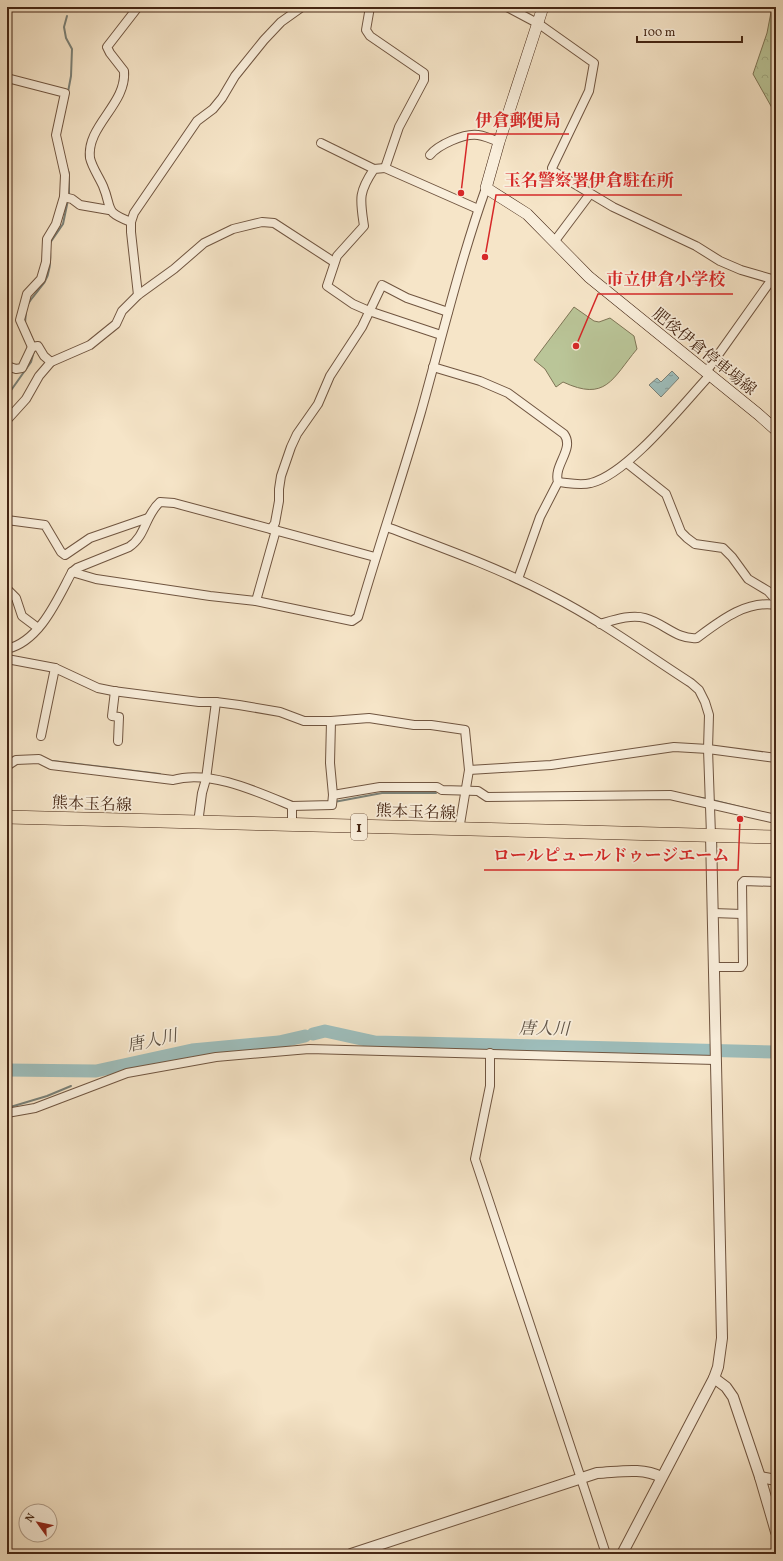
<svg xmlns="http://www.w3.org/2000/svg" width="783" height="1561" viewBox="0 0 783 1561" font-family="Vollkorn,'Noto Serif JP',serif">
  <defs>
    <pattern id="forest-crowns" width="20" height="18" patternUnits="userSpaceOnUse"><rect width="20" height="18" fill="#bac598"/><path d="M2 6a3 3 0 1 1 6 0M12 15a3 3 0 1 1 6 0" fill="none" stroke="#a1a982"/></pattern>
    <pattern id="water-ripples" width="26" height="14" patternUnits="userSpaceOnUse"><rect width="26" height="14" fill="#9ebebc"/><path d="M2 4q2-2 4 0t4 0M15 11q2-2 4 0t4 0" fill="none" stroke="#829a98"/></pattern>
  </defs>
  <rect width="100%" height="100%" fill="#f6e5c8"/>
  <filter id="stains"><feTurbulence type="fractalNoise" baseFrequency=".005" numOctaves="4"/><feColorMatrix values="0 0 0 0 .2 0 0 0 0 .09 0 0 0 0 .02 0 0 0 .5 -.17"/></filter>
  <radialGradient id="worn" r=".72"><stop offset=".6" stop-color="#630" stop-opacity="0"/><stop offset="1" stop-color="#630" stop-opacity=".3"/></radialGradient>
  <polygon fill="url(#forest-crowns)" stroke="#7f7556" points="772,7 776,7 776,115 753,74 767,33"/>
  <path fill="#bac598" stroke="#7f7556" d="M574,307L594,321L599,322L610,318L634,336L637,349C612,379 606,402 563,382L556,387L545,369L534,360Z"/>
  <polygon fill="url(#water-ripples)" stroke="#7a8178" points="672,371 679,378 661,397 649,385 657,378 661,382"/>
  <g fill="none" stroke-linecap="round" stroke-linejoin="round">
    <g stroke="#7a8178" stroke-width="2">
      <polyline points="67,16 64,27 66,38 72,49 71,76 68,92"/>
      <polyline points="67,168 69,173 69,195"/>
      <polyline points="50,243 63,224 68,200"/>
      <path d="M28,304C32,297 36,294 40,288C50,278 51,264 50,251"/>
      <polyline points="25,323 26,312"/>
      <polyline points="28,329 34,343"/>
      <polyline points="7,396 31,362 34,351"/>
      <polyline points="53,761 160,774"/>
      <polyline points="487,793 512,793"/>
      <polyline points="696,797 708,799"/>
      <polyline points="712,800 748,809"/>
      <polyline points="334,802 382,793 436,793"/>
      <polyline points="74,1075 75,1072"/>
      <polyline points="7,1108 47,1096 71,1086"/>
    </g>
    <g stroke="#9ebebc" stroke-width="13">
      <polyline points="313,1034 325,1031 375,1042 776,1052"/>
      <polyline points="7,1070 96,1071 192,1050 279,1042 305,1036"/>
    </g>
    <g stroke="#705540" stroke-width="10">
      <g id="minor">
        <polyline points="370,7 366,30 370,36 424,73 424,80 399,127 385,168 478,209"/>
        <polyline points="507,7 539,24 594,63 589,91 552,168 553,171 613,207 696,246 720,261 741,270 772,279"/>
        <polyline points="7,78 65,93 56,135 65,175 64,197 56,224 47,239 46,262 41,279 27,294 20,320 32,347"/>
        <polyline points="321,143 374,169"/>
        <path d="M430,155C438,145 464,133 478,135C485,136 492,139 499,142"/>
        <path d="M385,168L374,169C358,193 360,199 364,226L337,256L327,286L353,304L369,311L441,335"/>
        <polyline points="64,197 72,199 80,205 109,210"/>
        <path d="M131,222C103,211 113,210 103,186C99,177 92,167 90,158C86,126 127,104 124,71L110,53L107,47L138,7"/>
        <polyline points="554,242 590,194"/>
        <polyline points="138,295 131,232 131,222 134,213 197,121 213,109 222,98 235,76 264,40 281,22 302,7"/>
        <polyline points="32,347 38,346 44,356 51,362"/>
        <polyline points="7,366 16,369 22,368 32,347"/>
        <path d="M433,367L480,381L508,393L564,434C575,449 553,465 558,482L540,517L518,579"/>
        <polyline points="706,372 772,279 775,280"/>
        <polyline points="7,420 26,399 39,376 51,362 90,345 116,324 122,311 138,295 174,269 204,243 233,229 262,222 274,223 334,262"/>
        <polyline points="627,463 666,494 681,532 687,538 695,544 723,548 732,557 748,579 768,591 776,600"/>
        <path d="M558,482C569,483 580,486 591,483C628,474 683,404 710,375"/>
        <polyline points="7,520 45,525 61,552 65,555 90,538 148,518"/>
        <path d="M387,527C443,548 499,568 552,596C601,621 646,654 691,683L699,690L705,702L709,715L708,749L711,835"/>
        <polyline points="271,529 275,523 279,501 279,489 281,476 291,447 297,434 318,404 330,376 362,327 382,285 407,298 448,312"/>
        <path d="M72,572L96,579L210,596L256,601L352,621L358,617C378,548 401,481 421,412C442,337 460,261 486,188"/>
        <polyline points="7,589 16,598 22,616 38,628"/>
        <polyline points="256,601 276,530"/>
        <path d="M600,624C614,620 631,614 645,618C664,623 677,640 697,638C720,621 746,600 776,605"/>
        <path d="M7,649C40,641 57,600 72,572L77,568L129,547C146,536 145,515 160,502L174,503L375,557"/>
        <polyline points="7,659 55,668 98,688 113,691 199,702 216,702 239,705 280,712 304,721 331,721 369,718 414,725 431,725 465,730 469,770 459,830"/>
        <polyline points="115,691 112,716 119,717 118,741"/>
        <polyline points="331,721 330,763 333,795"/>
        <polyline points="41,736 55,668"/>
        <path d="M7,766L16,760L39,759L51,765L173,780C209,769 258,792 292,806L332,805L333,795L380,787H437L442,790L478,791L487,797L670,795L776,819"/>
        <polyline points="469,770 551,765 674,747 708,749 776,758"/>
        <polyline points="292,806 292,825"/>
        <polyline points="198,823 202,793 206,779 216,702"/>
        <polyline points="713,913 742,914"/>
        <polyline points="714,967 741,967 743,964 742,883 744,881 776,882"/>
        <polyline points="490,1053 490,1086 475,1159 606,1554"/>
        <polyline points="7,1113 35,1108 127,1073 216,1057 309,1049 715,1060"/>
      </g>
    </g>
    <g stroke="#705540" stroke-width="12">
      <g id="tertiary">
        <polyline points="714,1378 726,1387 733,1397 760,1477 776,1532"/>
        <polyline points="760,1477 776,1480"/>
        <path d="M351,1554L597,1473C619,1472 642,1467 661,1477"/>
        <polyline points="622,1554 714,1378 718,1367 722,1338 711,835"/>
      </g>
    </g>
    <g stroke="#442513" stroke-width="12">
      <polyline id="secondary" points="543,7 499,142 486,188 527,214 589,277 758,414 776,430"/>
    </g>
    <g stroke="#442513" stroke-width="14">
      <polyline id="primary" points="7,817 776,837"/>
    </g>
    <use href="#minor" stroke="#f9eedb" stroke-width="8"/>
    <use href="#tertiary" stroke="#f9eedb" stroke-width="10"/>
    <use href="#secondary" stroke="#f9eedb" stroke-width="11"/>
    <use href="#primary" stroke="#f6e5c8" stroke-width="13"/>
  </g>
  <g text-anchor="middle" stroke-width="3.5" stroke-linejoin="round" paint-order="stroke">
    <rect fill="#f9eedb" stroke="#7a614f" stroke-width="1" x="351" y="814" width="16" height="26" rx="3"/>
    <g font-size="15" font-weight="bold" fill="#442513">
      <text x="359" y="832">1</text>
    </g>
    <g font-size="16" fill="#442513" stroke="#f9eedb">
      <text transform="translate(705 351) rotate(39)" y="6">肥後伊倉停車場線</text>
      <text transform="translate(92 803) rotate(2)" y="6">熊本玉名線</text>
      <text transform="translate(416 811) rotate(2)" y="6">熊本玉名線</text>
    </g>
    <g font-size="17" font-style="italic" fill="#5f5346" stroke="#f9eedb">
      <text transform="translate(544 1028) rotate(1)" y="6">唐人川</text>
      <text transform="translate(152 1040) rotate(-12)" y="6">唐人川</text>
    </g>
  </g>
  <path fill="none" stroke="#d62828" stroke-width="1.5" d="M461 193L468 134H569M485 257L496 195H682M576 346L598 294H733M740 819L738 870H484"/>
  <g fill="#d62828" stroke="#f9eedb" stroke-width="1.5">
    <circle cx="461" cy="193" r="4"/>
    <circle cx="485" cy="257" r="4"/>
    <circle cx="576" cy="346" r="4"/>
    <circle cx="740" cy="819" r="4"/>
  </g>
  <g font-size="17" text-anchor="middle" font-weight="bold" fill="#d62828" stroke="#f9eedb" stroke-width="3.5" stroke-linejoin="round" paint-order="stroke">
    <text x="518" y="126">伊倉郵便局</text>
    <text x="589" y="186">玉名警察署伊倉駐在所</text>
    <text x="666" y="285">市立伊倉小学校</text>
    <text x="611" y="861">ロールピュールドゥージエーム</text>
  </g>
  <rect width="783" height="1561" fill="none" stroke="#f6e5c8" stroke-width="24"/>
  <rect x="8" y="8" width="767" height="1545" fill="none" stroke="#442513" stroke-width="2"/>
  <rect x="12" y="12" width="759" height="1537" fill="none" stroke="#442513"/>
  <g transform="translate(38 1523) rotate(303)"><circle r="19" fill="#f9eedb" stroke="#b19e8b"/>
  <path d="M0-3L7 15L0 10L-7 15Z" fill="#8f2418"/>
  <text y="-6" font-size="11" font-weight="bold" text-anchor="middle" fill="#442513">N</text>
  </g>
  <path d="M637 36v6h105v-6" fill="none" stroke="#442513" stroke-width="2"/>
  <text x="643" y="36" font-size="12" fill="#442513" stroke="#f9eedb" stroke-width="3" paint-order="stroke">100 m</text>
  <rect width="100%" height="100%" filter="url(#stains)"/>
  <rect width="100%" height="100%" fill="url(#worn)"/>
</svg>
